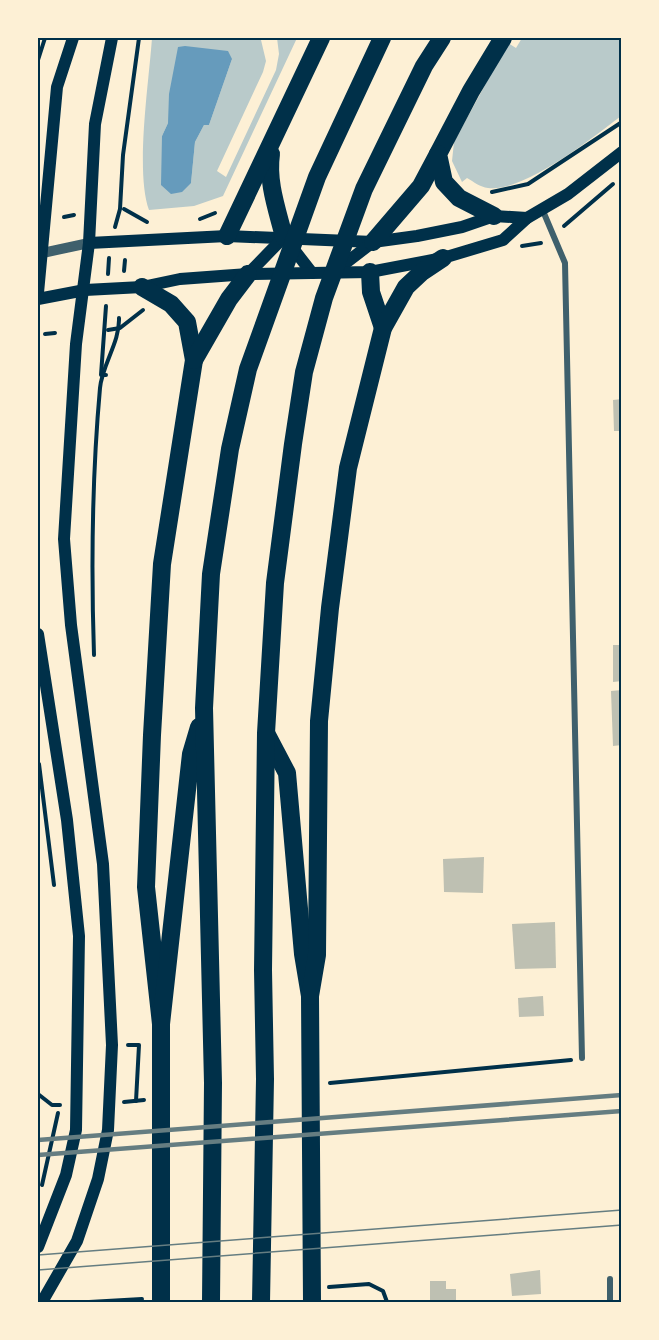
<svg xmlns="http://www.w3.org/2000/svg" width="659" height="1340" viewBox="0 0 659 1340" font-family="Overpass,sans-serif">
  <rect width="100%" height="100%" fill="#fdf0d5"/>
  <g fill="#b9caca" fill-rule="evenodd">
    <path d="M152,38H259L261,40L266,61L263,72L217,171L226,177L276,70L279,54L277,38H297L223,196L194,206L149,210C135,171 149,82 152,38ZM232,59L209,125H204L195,142L191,183L162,136L168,123Z"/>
    <path d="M522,38H621V116C594,137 523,193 488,188C480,187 474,182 467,178L462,182L452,161L454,142L508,43L516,48Z"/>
  </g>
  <polygon fill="#669bbc" points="185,46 228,51 232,59 209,125 204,125 195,142 191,183 182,192 171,194 161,185 162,136 168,123 169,94 178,47"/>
  <g fill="#bec0b2">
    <polygon points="622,399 622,431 614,431 613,400"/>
    <polygon points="613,645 622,645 622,681 613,682"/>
    <polygon points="622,690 622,745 613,746 611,691"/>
    <polygon points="484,857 483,893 444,892 443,859"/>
    <polygon points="555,922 556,968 515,969 512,924"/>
    <polygon points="543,996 544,1016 519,1017 518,998"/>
    <polygon points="540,1270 541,1294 512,1296 510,1274"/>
    <polygon points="430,1281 446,1281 446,1289 456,1289 456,1302 430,1302"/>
  </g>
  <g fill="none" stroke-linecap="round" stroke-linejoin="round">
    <g stroke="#003049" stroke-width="4">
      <polyline points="38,60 45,38"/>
      <polyline points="492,192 528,184 622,122"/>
      <polyline points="124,209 147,222"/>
      <polyline points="64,217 74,215"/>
      <polyline points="200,219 215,213"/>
      <polyline points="564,226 613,184"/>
      <polyline points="115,227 120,209 123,155 139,38"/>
      <polyline points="522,246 541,243"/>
      <polyline points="124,271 125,260"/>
      <polyline points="108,274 109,258"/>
      <polyline points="106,306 101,375 106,375"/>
      <polyline points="108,330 120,328 143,310"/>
      <polyline points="45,334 55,333"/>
      <path d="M94,655C91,566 92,477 100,388C102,365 120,342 119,318"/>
      <polyline points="39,764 54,885"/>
      <polyline points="128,1045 139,1045 136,1101"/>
      <polyline points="330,1083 571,1060"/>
      <polyline points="38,1094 52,1105 60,1105"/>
      <polyline points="124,1102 144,1100"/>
      <polyline points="42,1185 58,1113"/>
      <polyline points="329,1287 369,1284 383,1291 387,1302"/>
      <polyline points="89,1302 142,1299"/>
    </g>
    <g stroke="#3f606c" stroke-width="6">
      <polyline points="543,211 565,263 582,1058"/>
      <polyline points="610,1279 610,1302"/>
    </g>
    <polyline stroke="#3f606c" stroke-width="10" points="38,254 89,243"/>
    <g stroke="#003049" stroke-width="12">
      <polyline points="288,242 312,273"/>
      <polyline points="89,243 227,236 373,242 417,236 462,227 494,216 527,218"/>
      <polyline points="334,272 373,242"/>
      <polyline points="248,274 284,237"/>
      <polyline points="38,293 57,87 73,38"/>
      <polyline points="38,299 85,290 142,287 180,279 248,274 370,272 443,258 503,240 527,218 568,194 622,152"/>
      <polyline points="38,634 67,820 79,936 76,1130 66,1175 38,1247"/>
      <polyline points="42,1302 77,1241 98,1179 108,1130 112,1045 103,864 71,625 64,539 76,344 89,243 95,124 112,38"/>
    </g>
    <g stroke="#003049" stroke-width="18">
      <path d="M271,154C267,182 277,209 284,237"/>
      <polyline points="494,216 459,198 444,182 438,154 471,91 503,38"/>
      <polyline points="227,236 321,38"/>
      <polyline points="373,242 421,186 438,154"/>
      <polyline points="370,272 371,292 383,328"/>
      <polyline points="142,287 171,304 187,322 194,360 162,564 152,735 146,887 161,1024"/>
      <polyline points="194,360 229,299 248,274"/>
      <polyline points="267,735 287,773 303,954 310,996 312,1302"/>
      <polyline points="310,996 317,955 319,721 330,608 348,468 383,328 406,287 422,272 443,258"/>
      <polyline points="161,1302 161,1024 191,754 199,727"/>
      <polyline points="211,1302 213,1083 204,708 211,574 230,449 248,369 317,177 382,38"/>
      <polyline points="261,1302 265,1079 263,970 266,733 275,583 293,444 304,372 324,298 364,189 424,66 442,38"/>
    </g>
    <g stroke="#657d81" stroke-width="1.5">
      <polyline points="38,1255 622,1210"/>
      <polyline points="38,1270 622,1225"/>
    </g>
    <g stroke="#657d81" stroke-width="4.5">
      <polyline points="38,1140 622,1095"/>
      <polyline points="38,1155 622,1111"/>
    </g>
  </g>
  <rect width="659" height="1340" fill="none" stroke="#fdf0d5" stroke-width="78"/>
  <rect x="39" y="39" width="581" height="1262" fill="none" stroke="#003049" stroke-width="2"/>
</svg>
